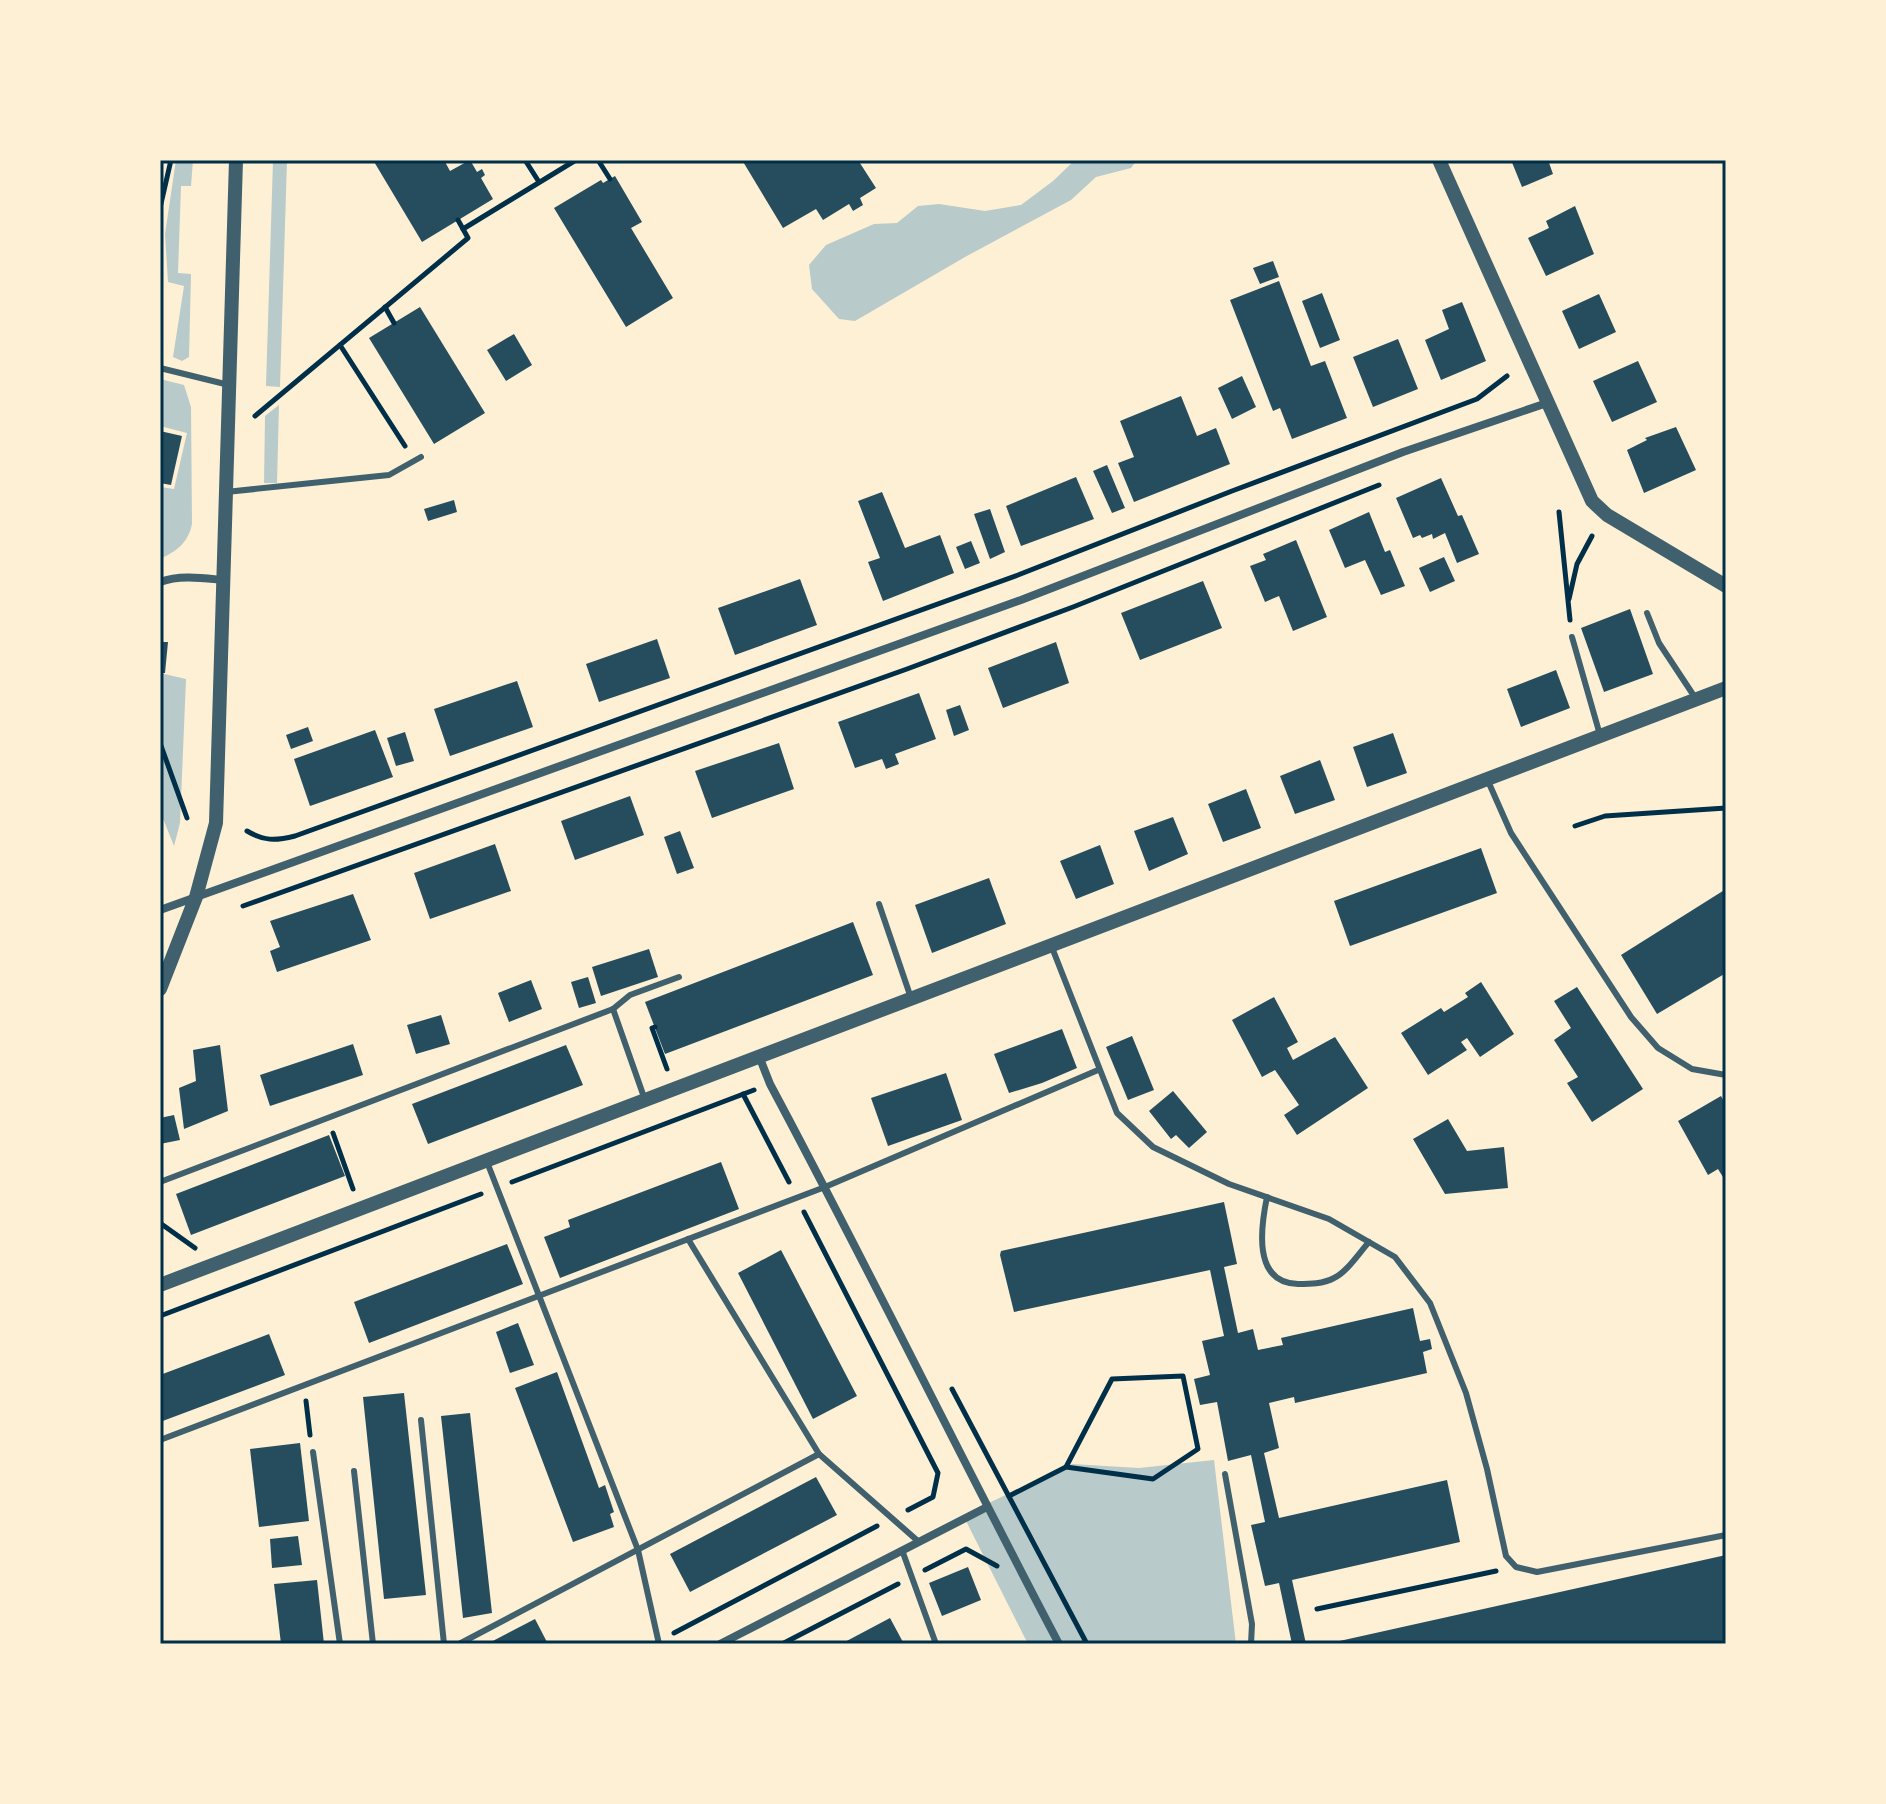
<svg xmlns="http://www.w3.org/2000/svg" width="1886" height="1804" viewBox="0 0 1886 1804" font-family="Signika,sans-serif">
  <rect width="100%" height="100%" fill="#fdf0d5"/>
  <g fill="#b9caca">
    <polygon points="176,160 193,160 191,186 181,186 178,273 191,274 189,357 182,361 173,357 184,286 168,282 165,234"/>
    <polygon points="273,160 287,160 280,387 266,386"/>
    <polygon points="1075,160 1137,160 1131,168 1096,177 1071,200 965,257 855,321 839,319 812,289 809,265 826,245 874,224 897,223 918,206 939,204 985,211 1021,205 1053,181"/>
    <path d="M160,379L184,385L191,407L192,524C188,543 177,551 160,559V487L174,489L187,433L160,426Z"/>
    <polygon points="279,405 277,483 264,483 265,416"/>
    <polygon points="160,673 186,679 180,823 174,846 160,811"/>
    <polygon points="1214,1460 1236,1644 1028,1644 963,1515 1072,1464 1139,1468"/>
  </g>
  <g fill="#264d5e">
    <polygon points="373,160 444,160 450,171 470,160 477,172 482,169 485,175 481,178 493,199 422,242"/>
    <polygon points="742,160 858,160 876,188 860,198 863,205 853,211 849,204 823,220 816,209 783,228"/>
    <polygon points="1511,160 1548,160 1553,174 1522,187"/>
    <polygon points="615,176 642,222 631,228 673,298 626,327 554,208 601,180 603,183"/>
    <polygon points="1575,206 1594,254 1546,276 1528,238 1549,228 1546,221"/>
    <polygon points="1273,261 1279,277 1260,284 1253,268"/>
    <polygon points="1279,281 1311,366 1325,361 1347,418 1292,439 1280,408 1273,411 1230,300"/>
    <polygon points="1322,293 1340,340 1320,348 1302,301"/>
    <polygon points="1599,294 1616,332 1579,349 1562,311"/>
    <polygon points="1462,302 1486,361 1441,380 1425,340 1449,329 1442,310"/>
    <polygon points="420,307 485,413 434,444 369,338"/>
    <polygon points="514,334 532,365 506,381 487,350"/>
    <polygon points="1398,339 1418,389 1373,407 1353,357"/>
    <polygon points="1638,361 1657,402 1612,422 1593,381"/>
    <polygon points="1242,376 1256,407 1232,419 1218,388"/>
    <polygon points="1181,396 1197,436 1216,428 1230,464 1134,502 1118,463 1134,457 1120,421"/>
    <polygon points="1676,427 1696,470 1644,493 1627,450 1647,440 1645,438"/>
    <polygon points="160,431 182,436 171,485 160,483"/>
    <polygon points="1107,465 1125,508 1112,513 1093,471"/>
    <polygon points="1076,477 1094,519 1021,546 1006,506"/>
    <polygon points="1441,478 1458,516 1462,515 1479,554 1457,563 1445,533 1433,539 1432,534 1422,538 1420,535 1413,538 1396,498"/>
    <polygon points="882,492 905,548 940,535 954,573 883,601 868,562 880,558 858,501"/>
    <polygon points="454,500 457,512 428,521 424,509"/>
    <polygon points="990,509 1005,552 990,559 974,514"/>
    <polygon points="1369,512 1385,552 1390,550 1405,586 1381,595 1365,560 1345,568 1329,530"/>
    <polygon points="1296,540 1327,617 1293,631 1279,596 1265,602 1250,566 1266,560 1263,554"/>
    <polygon points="971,541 980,563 965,569 956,547"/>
    <polygon points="1444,557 1455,581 1430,592 1419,568"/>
    <polygon points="800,579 817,625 735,655 718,608"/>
    <polygon points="1203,581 1222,628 1140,660 1121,613"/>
    <polygon points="1630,609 1653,674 1604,692 1581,628"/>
    <polygon points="657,639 670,678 599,702 586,664"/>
    <polygon points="160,642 168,642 165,673 160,673"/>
    <polygon points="1056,642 1069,683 1003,708 988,668"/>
    <polygon points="1556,670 1570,708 1521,727 1507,689"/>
    <polygon points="517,681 533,727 450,756 434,709"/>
    <polygon points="919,693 936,739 895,754 899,764 886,769 882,759 855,768 838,722"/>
    <polygon points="960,705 969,730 954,736 946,710"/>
    <polygon points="308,727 313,741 291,749 286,735"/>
    <polygon points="375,730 393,777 310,806 294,759"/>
    <polygon points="405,732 414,761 396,766 387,738"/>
    <polygon points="1393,733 1407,773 1367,787 1353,747"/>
    <polygon points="779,743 794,789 712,818 695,771"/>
    <polygon points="1320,760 1335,800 1295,814 1280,776"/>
    <polygon points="1246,789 1261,828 1223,842 1208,804"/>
    <polygon points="630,796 644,835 575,860 561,821"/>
    <polygon points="1173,817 1188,854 1149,871 1134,831"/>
    <polygon points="680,831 694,868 677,874 664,837"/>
    <polygon points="495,844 511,891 430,919 414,873"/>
    <polygon points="1100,845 1114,884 1076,899 1060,861"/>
    <polygon points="1481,848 1497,893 1350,946 1334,901"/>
    <polygon points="989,878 1006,924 932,953 915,905"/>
    <polygon points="1726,889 1726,973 1657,1014 1621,955"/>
    <polygon points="353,894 371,940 277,972 270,951 280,947 270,921"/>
    <polygon points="853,922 873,975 665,1054 645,1002"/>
    <polygon points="649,949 658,977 601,996 592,967"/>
    <polygon points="588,977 596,1003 579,1008 571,982"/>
    <polygon points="531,980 542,1009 509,1022 498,993"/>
    <polygon points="1481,982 1514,1034 1480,1057 1467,1038 1461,1042 1467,1050 1428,1075 1401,1033 1441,1008 1444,1012 1468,997 1465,993"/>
    <polygon points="1577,987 1643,1089 1592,1122 1567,1083 1578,1077 1554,1040 1571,1028 1554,1001"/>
    <polygon points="1274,997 1298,1042 1287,1048 1293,1060 1335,1037 1368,1088 1297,1135 1284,1115 1299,1105 1275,1070 1262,1077 1232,1020"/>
    <polygon points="441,1015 450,1044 416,1054 407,1025"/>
    <polygon points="1062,1029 1077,1068 1042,1083 1009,1093 994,1054"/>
    <polygon points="1132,1036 1154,1090 1128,1100 1106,1047"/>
    <polygon points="353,1044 363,1075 270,1106 260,1075"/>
    <polygon points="220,1045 228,1111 184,1129 179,1088 196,1081 193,1050"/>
    <polygon points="566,1045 583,1085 428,1144 412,1104"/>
    <polygon points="946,1073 962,1120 888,1146 871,1098"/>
    <polygon points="1173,1091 1207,1132 1189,1148 1176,1135 1171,1139 1149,1111"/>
    <polygon points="1721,1096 1726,1105 1726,1182 1718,1169 1708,1175 1678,1121"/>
    <polygon points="174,1115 180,1140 160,1144 160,1118"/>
    <polygon points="1448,1119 1467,1151 1504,1147 1508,1188 1445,1194 1413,1139"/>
    <polygon points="329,1135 345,1176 191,1235 176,1194"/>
    <polygon points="721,1162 739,1209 560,1278 544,1237 570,1227 568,1220"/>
    <polygon points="1224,1202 1237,1264 1224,1267 1238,1333 1253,1329 1258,1350 1283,1345 1281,1338 1413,1308 1420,1341 1430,1339 1432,1349 1423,1352 1427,1373 1295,1403 1294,1397 1269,1403 1279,1448 1264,1453 1279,1518 1447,1480 1460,1542 1292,1580 1306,1644 1292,1644 1279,1583 1265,1586 1251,1525 1265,1522 1251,1455 1228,1461 1217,1402 1200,1405 1194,1379 1210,1375 1202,1341 1224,1336 1210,1270 1014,1312 1000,1255 1001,1251"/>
    <polygon points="507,1244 523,1284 369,1343 354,1302"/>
    <polygon points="781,1250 857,1396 813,1419 738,1273"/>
    <polygon points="518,1323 534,1365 510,1373 496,1332"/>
    <polygon points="269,1334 285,1375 160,1422 160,1375"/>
    <polygon points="557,1372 599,1488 605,1485 614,1512 610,1514 614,1527 573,1542 515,1388"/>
    <polygon points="404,1393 426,1595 384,1599 363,1397"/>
    <polygon points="470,1413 492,1613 463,1618 441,1416"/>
    <polygon points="300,1443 309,1521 259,1527 250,1449"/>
    <polygon points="816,1477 837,1515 690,1592 670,1554"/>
    <polygon points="298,1536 302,1565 272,1568 270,1539"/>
    <polygon points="1726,1555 1726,1642 1716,1644 1326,1644"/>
    <polygon points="968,1567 981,1600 942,1616 929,1583"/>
    <polygon points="317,1580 324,1644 281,1644 274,1584"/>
    <polygon points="890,1618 904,1644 841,1644"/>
    <polygon points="535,1619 548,1644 487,1644"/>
  </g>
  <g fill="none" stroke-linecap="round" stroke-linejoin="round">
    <g stroke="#003049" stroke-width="5">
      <polyline points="525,160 539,182"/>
      <polyline points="598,160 610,179"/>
      <polyline points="160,208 171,160"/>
      <polyline points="458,220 463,229"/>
      <polyline points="385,307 394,323"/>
      <polyline points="340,345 405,446"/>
      <polyline points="255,416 468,238 463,229 576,160"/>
      <polyline points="1559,512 1570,620"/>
      <polyline points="1569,599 1577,564 1592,536"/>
      <polyline points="160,743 187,818"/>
      <polyline points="1575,826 1605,816 1726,808"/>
      <path d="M247,831C264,841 275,841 295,836L1018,575L1232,491L1477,399L1507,376"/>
      <polyline points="243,906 907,669 1073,607 1379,485"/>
      <polyline points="655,1027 652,1028 667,1069"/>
      <polyline points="743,1094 789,1182"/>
      <polyline points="333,1133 353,1189"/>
      <polyline points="512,1182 754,1090"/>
      <polyline points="804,1212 938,1473 933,1497 908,1510"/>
      <polyline points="160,1223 195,1248"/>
      <polyline points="160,1316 481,1194"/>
      <polyline points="952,1389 1087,1644"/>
      <polyline points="306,1401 310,1435"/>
      <polyline points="1009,1496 1066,1467 1153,1479 1198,1449 1183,1376 1112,1379 1066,1467"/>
      <polyline points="925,1570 966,1549 997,1566"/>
      <polyline points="1317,1609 1496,1571"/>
      <polyline points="674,1633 877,1526"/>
      <polyline points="782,1644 898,1584"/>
    </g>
    <g stroke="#3f606c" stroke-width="6">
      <polyline points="160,368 229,385"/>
      <polyline points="226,492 389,475 421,457"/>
      <polyline points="1647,613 1659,643 1696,699"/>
      <polyline points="1572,637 1600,735"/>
      <polyline points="1488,781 1511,833 1631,1017 1658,1048 1692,1069 1726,1075"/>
      <polyline points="879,904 911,998"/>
      <polyline points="1051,945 1117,1113 1153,1147 1229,1184 1329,1219 1395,1257 1430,1303 1466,1393 1487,1469 1506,1556 1516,1567 1537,1572 1726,1535"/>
      <polyline points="613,1009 630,995 679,977"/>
      <polyline points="487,1162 638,1550 659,1644"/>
      <polyline points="160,1182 613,1009 645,1100"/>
      <path d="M1267,1197C1261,1226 1252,1283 1298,1284C1310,1284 1323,1284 1334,1278C1347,1272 1359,1253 1369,1242"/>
      <polyline points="688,1239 819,1454 919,1542"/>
      <polyline points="421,1420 444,1644"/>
      <polyline points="160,1440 825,1187 1098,1070"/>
      <polyline points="313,1452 340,1644"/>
      <polyline points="354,1471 373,1644"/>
      <polyline points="1225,1474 1252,1624 1251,1644"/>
      <polyline points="902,1550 936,1644"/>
      <polyline points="459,1644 819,1454"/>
    </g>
    <g stroke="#3f606c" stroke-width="8">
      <path d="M160,582C180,575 201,578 223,580"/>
      <polyline points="160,910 1021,600 1403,452 1547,403"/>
      <path d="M759,1056L770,1084C869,1269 961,1458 1059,1644"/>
      <polyline points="720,1644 987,1507"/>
    </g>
    <g stroke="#3f606c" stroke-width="14">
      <polyline points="1439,160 1592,501 1607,515 1726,586"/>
      <polyline points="160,989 196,897 216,823 236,160"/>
      <polyline points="160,1285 1726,688"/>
    </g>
  </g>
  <rect width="1886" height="1804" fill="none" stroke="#fdf0d5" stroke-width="324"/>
  <rect x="162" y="162" width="1562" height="1480" fill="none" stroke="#003049" stroke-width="3"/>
</svg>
